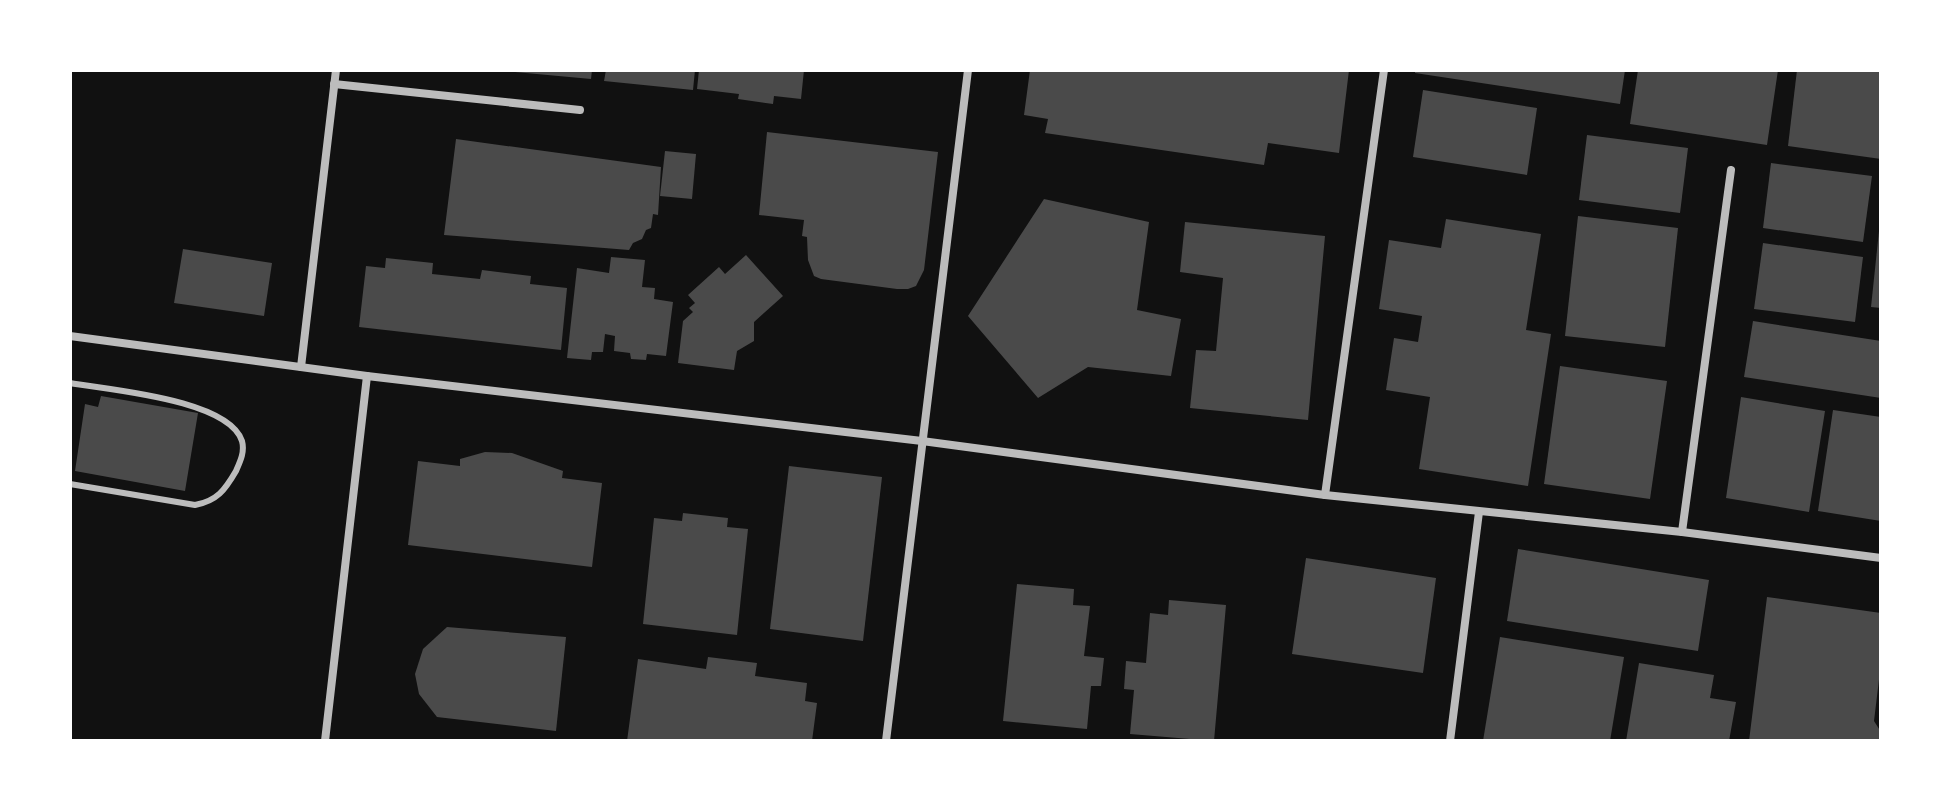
<svg xmlns="http://www.w3.org/2000/svg" width="1951" height="811" viewBox="0 0 1951 811" font-family="'Fira Sans',sans-serif">
  <rect width="100%" height="100%" fill="#111"/>
  <g fill="#4a4a4a">
    <polygon points="515,70 592,70 591,79 515,72"/>
    <polygon points="606,70 695,70 693,90 604,81"/>
    <polygon points="699,70 804,70 801,99 774,96 773,104 738,99 739,94 697,89"/>
    <polygon points="1030,70 1349,70 1339,153 1268,143 1264,165 1045,133 1048,119 1024,115"/>
    <polygon points="1415,70 1625,70 1620,104 1415,73"/>
    <polygon points="1638,70 1778,70 1767,145 1630,124"/>
    <polygon points="1797,70 1881,70 1881,159 1788,146"/>
    <polygon points="1423,90 1537,108 1527,175 1413,157"/>
    <polygon points="767,132 938,152 924,270 916,286 908,289 897,289 821,279 814,276 808,260 807,237 802,236 804,220 759,215"/>
    <polygon points="1587,135 1688,148 1680,213 1579,200"/>
    <polygon points="456,139 661,167 658,215 653,214 651,228 646,230 642,239 633,243 629,250 444,235"/>
    <polygon points="665,151 696,154 692,199 660,196"/>
    <polygon points="1771,163 1872,176 1863,242 1763,228"/>
    <polygon points="1044,199 1149,222 1137,310 1181,319 1171,376 1088,367 1038,398 968,316"/>
    <polygon points="1578,216 1678,228 1665,347 1565,336"/>
    <polygon points="1446,219 1541,234 1526,330 1551,334 1528,486 1419,469 1430,397 1386,390 1394,338 1418,342 1422,316 1379,309 1389,240 1441,248"/>
    <polygon points="1185,222 1325,236 1308,420 1190,408 1196,350 1216,351 1223,278 1180,272"/>
    <polygon points="1879,231 1881,231 1881,308 1871,307"/>
    <polygon points="1763,243 1863,257 1855,322 1754,309"/>
    <polygon points="183,249 272,263 264,316 174,303"/>
    <polygon points="746,255 783,296 754,322 754,341 737,351 734,370 678,363 683,321 693,312 689,308 695,303 688,295 719,267 725,274"/>
    <polygon points="611,257 645,260 642,287 655,288 654,299 673,302 666,356 647,354 646,360 631,359 630,353 614,351 615,336 605,334 603,352 592,352 591,360 567,358 577,268 609,273"/>
    <polygon points="386,258 433,263 432,274 480,279 482,270 531,276 530,284 567,288 561,350 359,327 366,266 385,268"/>
    <polygon points="1753,321 1881,341 1881,398 1744,377"/>
    <polygon points="1560,366 1667,381 1650,499 1544,484"/>
    <polygon points="101,396 198,413 185,491 75,471 85,404 98,407"/>
    <polygon points="1741,397 1825,411 1809,512 1726,498"/>
    <polygon points="1833,410 1881,417 1881,521 1818,511"/>
    <polygon points="485,452 512,453 563,471 562,478 602,483 592,567 408,545 418,461 460,466 460,459"/>
    <polygon points="789,466 882,477 863,641 770,629"/>
    <polygon points="683,513 728,518 727,527 748,529 737,635 643,624 654,518 682,521"/>
    <polygon points="1518,549 1709,580 1698,651 1507,621"/>
    <polygon points="1306,558 1436,578 1423,673 1292,654"/>
    <polygon points="1017,584 1074,589 1073,605 1090,606 1084,656 1104,658 1101,686 1091,686 1087,729 1003,721"/>
    <polygon points="1767,597 1881,613 1881,663 1874,721 1881,732 1881,741 1749,741"/>
    <polygon points="1169,600 1226,605 1214,741 1130,734 1134,690 1124,689 1126,661 1146,663 1150,613 1168,615"/>
    <polygon points="447,627 566,637 556,731 437,717 419,694 415,674 423,649"/>
    <polygon points="1500,637 1624,657 1610,741 1483,741"/>
    <polygon points="708,657 757,663 755,676 807,683 805,701 817,703 812,741 627,741 638,659 706,669"/>
    <polygon points="1639,663 1714,675 1710,698 1736,702 1729,741 1626,741"/>
  </g>
  <g fill="none" stroke-linecap="round" stroke-linejoin="round">
    <path stroke="#bcbcbc" stroke-width="6" d="M70,383C108,390 228,399 242,441C245,452 240,462 236,471C225,490 217,501 195,505L70,484"/>
    <g stroke="#bcbcbc" stroke-width="8">
      <polyline points="334,84 580,110"/>
      <polyline points="70,336 367,376 922,441 1325,495 1682,532 1881,558"/>
      <polyline points="301,367 336,70"/>
      <polyline points="1325,495 1384,70"/>
      <polyline points="1682,532 1731,170"/>
      <polyline points="325,741 367,376"/>
      <polyline points="886,741 968,70"/>
      <polyline points="1450,741 1479,512"/>
    </g>
  </g>
  <rect width="1951" height="811" fill="none" stroke="#ffffff" stroke-width="144"/>
</svg>
